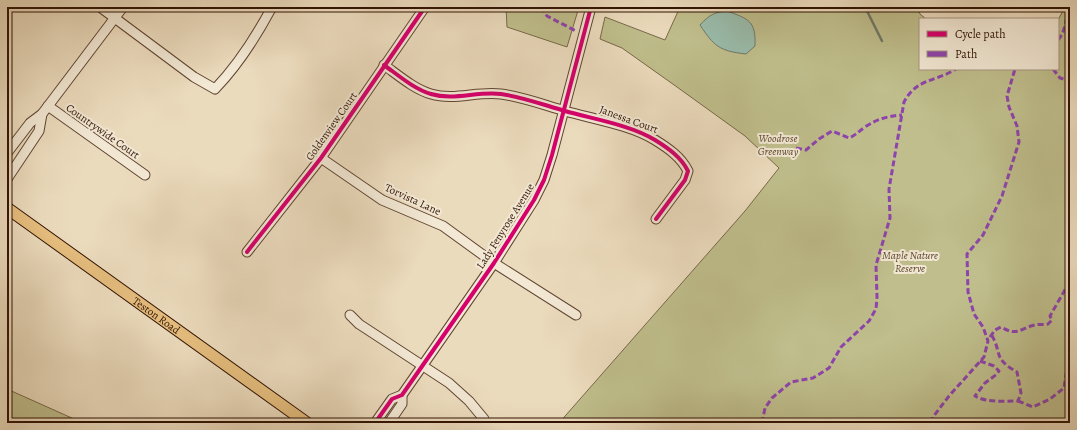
<svg xmlns="http://www.w3.org/2000/svg" width="1077" height="430" viewBox="0 0 1077 430" font-family="Alegreya,serif">
  <rect width="100%" height="100%" fill="#ebdbbd"/>
  <filter id="stains"><feTurbulence type="fractalNoise" baseFrequency=".005" numOctaves="4"/><feColorMatrix values="0 0 0 0 .2 0 0 0 0 .09 0 0 0 0 .02 0 0 0 .5 -.17"/></filter>
  <radialGradient id="worn" r=".72"><stop offset=".6" stop-color="#630" stop-opacity="0"/><stop offset="1" stop-color="#630" stop-opacity=".3"/></radialGradient>
  <g fill="#bfbe8c" stroke="#786848">
    <polygon points="506,7 579,7 567,47 507,27"/>
    <polygon points="680,7 916,7 920,14 926,19 920,19 920,69 1058,69 1058,20 1065,7 1070,7 1070,423 559,423 745,211 779,168 745,136 677,87 622,48 600,39 605,17 665,40"/>
    <polygon points="7,389 83,423 7,423"/>
  </g>
  <path fill="#99bcab" stroke="#6f7868" d="M727,11C749,19 756,21 755,46L746,54C719,51 714,46 700,25C709,15 715,12 727,11Z"/>
  <g fill="none" stroke-linecap="round" stroke-linejoin="round">
    <polyline stroke="#6f7868" stroke-width="2.5" points="865,7 882,41"/>
    <g stroke="#604532" stroke-width="11">
      <g id="minor">
        <path d="M100,7L194,77L215,89C238,65 256,37 272,7"/>
        <path d="M384,65C398,75 414,89 431,94C454,101 477,91 501,94C523,97 544,105 565,111C593,119 631,125 655,140C668,148 681,157 688,171L685,180L656,219"/>
        <polyline points="48,106 145,175"/>
        <polyline points="7,153 30,123 42,114 123,7"/>
        <polyline points="321,158 382,200 443,226 494,263 576,315"/>
        <polyline points="7,179 39,131 42,114"/>
        <polyline points="247,252 321,158 425,7"/>
        <polyline points="350,315 359,324 449,383 469,401 484,419"/>
        <polyline points="375,423 392,399 402,395 494,263 534,200 544,180 552,155 591,7"/>
        <polyline points="389,423 402,404 402,395"/>
      </g>
    </g>
    <g stroke="#311304" stroke-width="13">
      <g id="major">
        <path id="s1" d="M7,208L307,423"/>
      </g>
    </g>
    <use href="#minor" stroke="#f2e8d4" stroke-width="9"/>
    <use href="#major" stroke="#e6be7e" stroke-width="11"/>
    <g stroke="#8e44ad" stroke-width="3" stroke-dasharray="6 3" stroke-linecap="butt">
      <polyline points="541,7 547,16 576,31"/>
      <path d="M1058,40C1066,31 1065,19 1070,9"/>
      <polyline points="1053,69 1060,78 1070,81"/>
      <path d="M796,148L806,150L819,139L832,131L849,138C856,135 859,131 865,127C877,119 888,116 902,115"/>
      <path d="M990,337L995,330L1001,327C1018,337 1020,328 1035,325C1039,324 1044,325 1048,324L1052,320L1050,316L1070,281"/>
      <path d="M980,361L994,366L999,371L997,374L985,383L975,396C987,403 1004,401 1018,401L1021,393L1017,372C992,358 1003,354 991,334"/>
      <polyline points="1018,401 1033,407 1050,399 1064,388 1066,374 1070,371"/>
      <path d="M762,423L765,408L772,398L791,382L813,378L829,368L841,347L869,321L876,309L877,297L876,265L890,218L889,189L904,102C917,78 935,82 956,69"/>
      <polyline points="931,423 933,417 949,396 984,357 988,341 983,327 974,314 968,292 967,254 983,235 1002,196 1019,142 1017,126 1009,107 1007,96 1015,69"/>
    </g>
    <g stroke="#f2e8d4" stroke-width="6">
      <g id="cycleway">
        <path d="M384,65C398,75 414,89 431,94C454,101 477,91 501,94C523,97 544,105 565,111C593,119 631,125 655,140C668,148 681,157 688,171L685,180L656,219"/>
        <polyline points="247,252 321,158 425,7"/>
        <polyline points="375,423 392,399 402,395 494,263 534,200 544,180 552,155 591,7"/>
      </g>
    </g>
    <use href="#cycleway" stroke="#d6006c" stroke-width="4"/>
  </g>
  <g text-anchor="middle" stroke-width="4" stroke-linejoin="round" paint-order="stroke">
    <g font-size="11" fill="#311304" stroke="#f2e8d4">
      <text transform="translate(629 119) rotate(20)" y="4">Janessa Court</text>
      <text transform="translate(331 126) rotate(-55)" y="4">Goldenview Court</text>
      <text transform="translate(103 131) rotate(35)" y="4">Countrywide Court</text>
      <text transform="translate(413 199) rotate(25)" y="4">Torvista Lane</text>
      <text transform="translate(505 226) rotate(-58)" y="4">Lady Fenyrose Avenue</text>
      <text dy="4" stroke="none"><textPath href="#s1" startOffset="184">Teston Road</textPath></text>
    </g>
    <g font-size="11" font-style="italic" fill="#5c462d" stroke="#f2e8d4">
      <text x="778" y="142">Woodrose<tspan x="778" dy="13">Greenway</tspan></text>
      <text x="910" y="259">Maple Nature<tspan x="910" dy="13">Reserve</tspan></text>
    </g>
  </g>
  <rect width="1077" height="430" fill="none" stroke="#ebdbbd" stroke-width="24"/>
  <rect x="8" y="8" width="1061" height="414" fill="none" stroke="#311304" stroke-width="2"/>
  <rect x="12" y="12" width="1053" height="406" fill="none" stroke="#311304"/>
  <rect x="919" y="18" width="140" height="52" fill="#f2e8d4" stroke="#a59381"/>
  <rect x="927" y="31" width="20" height="6" fill="#d6006c" stroke="#a59381"/>
  <text x="955" y="38" font-size="12" fill="#311304">Cycle path</text>
  <rect x="927" y="51" width="20" height="6" fill="#8e44ad" stroke="#a59381"/>
  <text x="955" y="58" font-size="12" fill="#311304">Path</text>
  <rect width="100%" height="100%" filter="url(#stains)"/>
  <rect width="100%" height="100%" fill="url(#worn)"/>
</svg>
